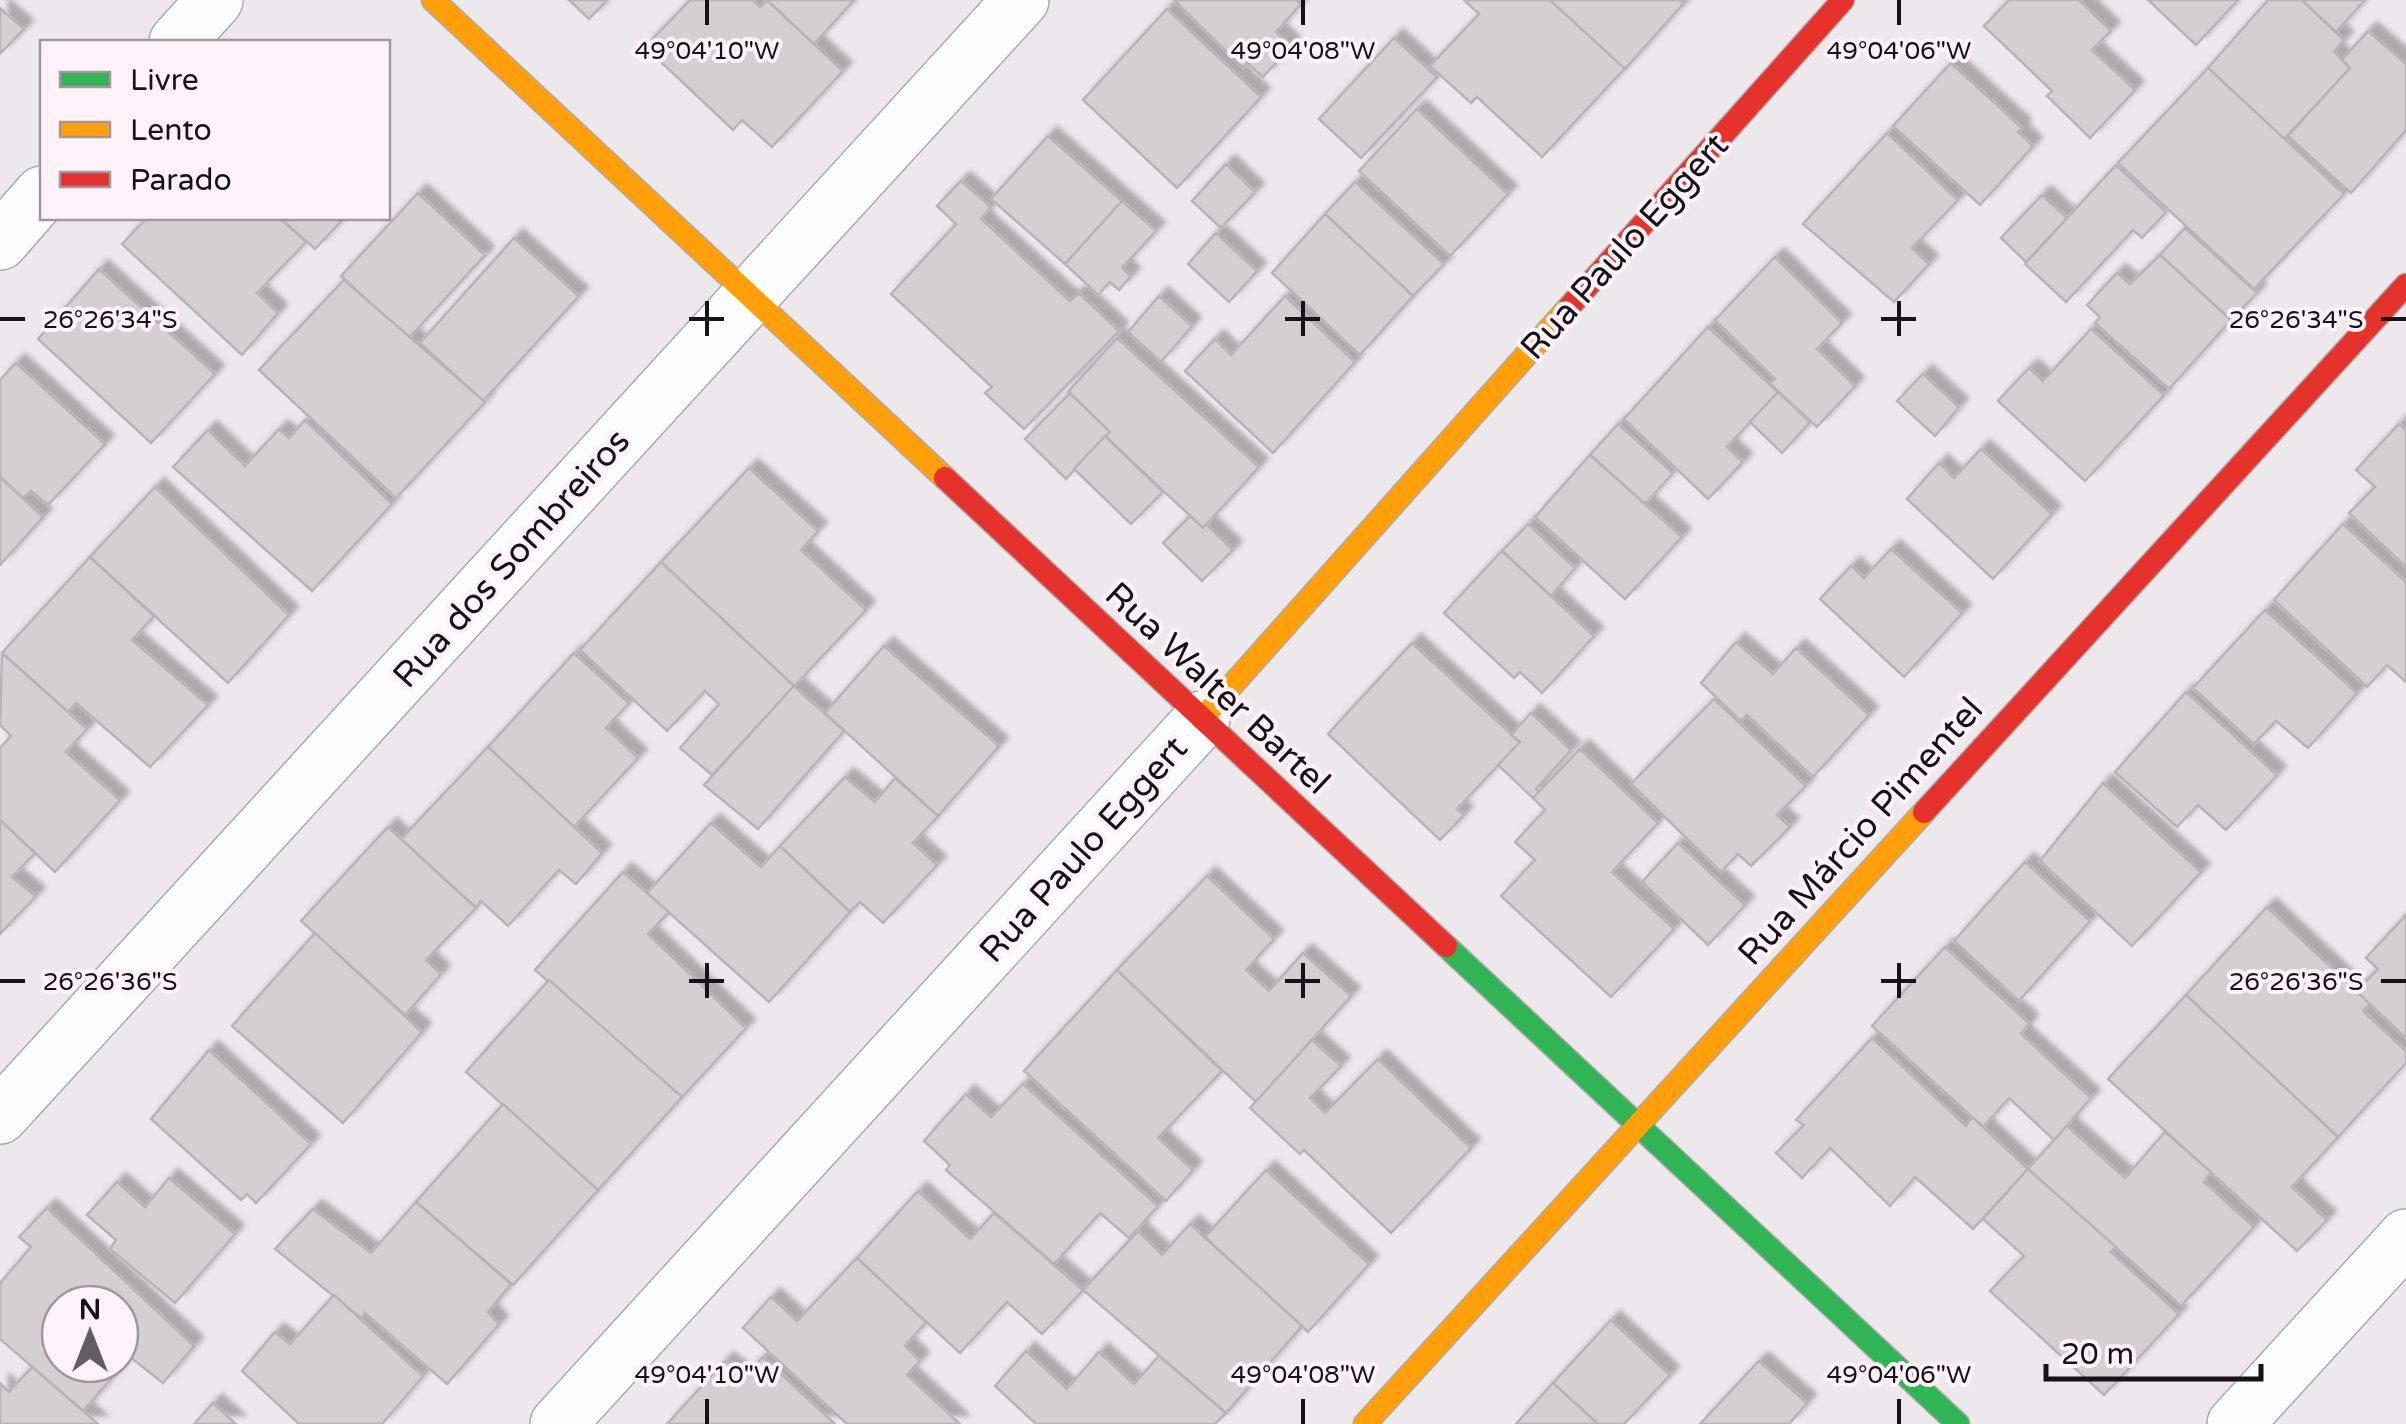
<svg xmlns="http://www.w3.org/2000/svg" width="2406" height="1424" viewBox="0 0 2406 1424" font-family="'Varela Round',sans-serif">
  <defs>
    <filter id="shadow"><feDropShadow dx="9" dy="-9" stdDeviation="2.5" flood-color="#0004"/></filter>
  </defs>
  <rect width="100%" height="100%" fill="#ede8eb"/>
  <g fill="#d4d0d2" stroke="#b8b3b6" stroke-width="2.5" fill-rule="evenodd" filter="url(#shadow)">
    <polygon points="569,0 607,0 589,19"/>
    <polygon points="690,0 753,0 760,7 767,0 843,71 772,147 742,120 733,130 645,47"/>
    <polygon points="767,0 854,0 814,44"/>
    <polygon points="1174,0 1296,0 1301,4 1276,32 1291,46 1263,77 1247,63 1243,68"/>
    <polygon points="1464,0 1550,0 1625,68 1542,157 1477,97 1471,103 1430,66 1479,14"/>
    <polygon points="1550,0 1680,0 1684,3 1625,69"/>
    <polygon points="2009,0 2079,0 2111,31 2092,50 2135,90 2090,138 2047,96 2052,91 1984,26"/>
    <polygon points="2148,0 2238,0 2196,45"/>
    <polygon points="2268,0 2302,0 2344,40 2334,52 2350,68 2284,139 2208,68"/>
    <polygon points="2302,0 2363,0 2364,1 2336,32"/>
    <polygon points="0,8 24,29 0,54"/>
    <polygon points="1167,9 1261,97 1177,188 1083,100"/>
    <polygon points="2368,31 2406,64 2406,130 2351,193 2288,136 2350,68 2342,60"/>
    <polygon points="1394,38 1437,77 1361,158 1319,119"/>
    <polygon points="1951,63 2022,128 2018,132 2033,146 1980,205 1893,126"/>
    <polygon points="2208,68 2344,194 2254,289 2118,163"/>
    <polygon points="1417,109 1508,194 1450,256 1359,171"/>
    <polygon points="1887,133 1958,200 1912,248 1929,264 1894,302 1803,224"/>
    <polygon points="1048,136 1122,201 1065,264 991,199"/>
    <polygon points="1226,164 1255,192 1221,228 1192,201"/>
    <polygon points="2116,165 2166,212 2142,238 2133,230 2066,302 2025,264"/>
    <polygon points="961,181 991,207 981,219 1070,301 1079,293 1119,331 1024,429 985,393 992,387 891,294 956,224 937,206"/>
    <polygon points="1355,182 1444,264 1413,296 1325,214"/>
    <polygon points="418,193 485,255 408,339 341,276"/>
    <polygon points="2042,195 2067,218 2026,262 2001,238"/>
    <polygon points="1122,201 1156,231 1122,268 1131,276 1119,290 1110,282 1098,295 1065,264"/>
    <polygon points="1325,214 1413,296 1360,355 1272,273"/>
    <polygon points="147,218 280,218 306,242 257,293 278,313 242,355 122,244"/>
    <polygon points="280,218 344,218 315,249"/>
    <polygon points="2185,228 2257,293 2231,320 2160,255"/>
    <polygon points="1216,233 1257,271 1229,302 1188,264"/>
    <polygon points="514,238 579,296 483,401 420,343"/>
    <polygon points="2160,255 2231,320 2169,389 2095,323 2100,317 2087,305 2117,273 2130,284"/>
    <polygon points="1775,257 1842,323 1817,349 1855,386 1817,427 1769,383 1775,379 1715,320"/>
    <polygon points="99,269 215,374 151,443 38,339"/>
    <polygon points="344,280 485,402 396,498 259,370"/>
    <polygon points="1159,296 1192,326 1161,362 1128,332"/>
    <polygon points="1285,296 1355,362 1273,453 1185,371 1215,339 1231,355"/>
    <polygon points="1708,327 1778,392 1727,447 1743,462 1708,499 1624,419"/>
    <polygon points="2091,329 2164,395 2085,481 1998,401 2029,368 2043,381"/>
    <polygon points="1117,338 1259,467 1203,528 1105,436 1110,432 1068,392"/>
    <polygon points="16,363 105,444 48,505 31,491 23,498 0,477 0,380"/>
    <polygon points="1923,374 1959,407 1935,436 1897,401"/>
    <polygon points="1778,392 1810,422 1782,453 1750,422"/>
    <polygon points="1070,393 1110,432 1066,479 1025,439"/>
    <polygon points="305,420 392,504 312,591 173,467 208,430 245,466 279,429 289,438"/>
    <polygon points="1618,424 1673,473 1645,504 1590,455"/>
    <polygon points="2399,424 2406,430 2406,567 2349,513 2375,487 2356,470"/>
    <polygon points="1105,436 1163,492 1131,524 1074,469"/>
    <polygon points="1981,449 2052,514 1993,579 1907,499 1939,463 1954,478"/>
    <polygon points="1590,455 1682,537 1625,599 1535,517"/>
    <polygon points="749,468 818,531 801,550 866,610 794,686 661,562"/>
    <polygon points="0,477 43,517 0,565"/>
    <polygon points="155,487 289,615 228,683 90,557"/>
    <polygon points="1190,516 1203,528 1206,524 1233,550 1202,581 1163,543"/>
    <polygon points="1528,524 1575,568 1551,596 1502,551"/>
    <polygon points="2343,524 2406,582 2406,682 2387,665 2367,687 2274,600"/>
    <polygon points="1891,549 1962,613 1904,677 1820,599 1851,566 1864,578"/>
    <polygon points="1502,551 1594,636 1542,693 1520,672 1514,678 1444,613"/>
    <polygon points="90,557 154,616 132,640 208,705 150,767 76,703 68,712 2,653"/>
    <polygon points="661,562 794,686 712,775 680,748 719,704 705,691 667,731 580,650"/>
    <polygon points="2265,610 2357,693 2308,748 2276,721 2254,744 2193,688"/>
    <polygon points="1736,642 1773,674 1796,648 1869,715 1813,777 1747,715 1741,721 1701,683"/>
    <polygon points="1412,643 1520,742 1457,809 1464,815 1440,840 1328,734"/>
    <polygon points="884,646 999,746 938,816 825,713"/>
    <polygon points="2,653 87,729 66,752 120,800 55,872 0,820 0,748 11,736 0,725"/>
    <polygon points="574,653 629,703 606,728 638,758 574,827 488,747"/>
    <polygon points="794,686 844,731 758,829 704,785"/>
    <polygon points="2186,692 2277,775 2226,830 2198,805 2177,827 2115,772"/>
    <polygon points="1714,699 1806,786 1777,815 1790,827 1751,866 1738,854 1721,872 1631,784"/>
    <polygon points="1531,713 1571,750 1536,789 1540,792 1533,798 1498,765 1520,742 1511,735"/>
    <polygon points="488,747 602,853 576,884 559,870 508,926 481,901 476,908 401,839"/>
    <polygon points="1580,749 1658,823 1612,872 1674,929 1611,997 1501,896 1535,860 1515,842 1545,810 1533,798"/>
    <polygon points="845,777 875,802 895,778 938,816 913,843 937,865 883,923 860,902 850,912 780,846"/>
    <polygon points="2103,783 2201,872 2132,946 2040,861"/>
    <polygon points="0,820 35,853 12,877 36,896 0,934"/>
    <polygon points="711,823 761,867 780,846 850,912 769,1002 647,893"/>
    <polygon points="388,827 476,908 426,960 441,974 405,1015 301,921"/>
    <polygon points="1678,843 1745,905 1708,945 1642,882"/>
    <polygon points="2025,862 2090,921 2019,1001 1954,941"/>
    <polygon points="623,872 669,912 648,934 746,1028 682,1097 535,970"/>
    <polygon points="1207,876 1274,939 1246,970 1269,991 1303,953 1351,996 1256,1102 1117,970"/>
    <polygon points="2267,907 2370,1004 2363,1011 2406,1051 2406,1063 2338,1137 2186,995"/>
    <polygon points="2406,915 2406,1038 2356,991 2378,969 2366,958"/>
    <polygon points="315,933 422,1032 343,1123 232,1026"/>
    <polygon points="1945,947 2029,1023 2021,1034 2091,1098 2054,1140 2009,1098 1983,1127 1872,1026"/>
    <polygon points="1117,970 1222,1071 1158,1138 1193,1170 1166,1201 1024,1071"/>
    <polygon points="549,980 682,1097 598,1190 466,1072"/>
    <polygon points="2186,995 2338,1137 2292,1187 2327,1220 2297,1251 2108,1079"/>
    <polygon points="1872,1038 1966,1126 1972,1117 2028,1169 1973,1229 1915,1177 1890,1206 1830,1148 1802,1178 1776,1153 1804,1125 1796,1120"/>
    <polygon points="1312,1040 1341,1066 1310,1098 1325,1113 1378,1059 1471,1148 1391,1233 1304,1150 1300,1154 1250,1108"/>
    <polygon points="209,1050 311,1144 256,1203 247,1194 241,1200 151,1119"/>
    <polygon points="1023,1084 1158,1206 1129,1238 1100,1213 1054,1264 946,1170 950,1165 924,1141 966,1094 991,1117"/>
    <polygon points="503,1104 598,1190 513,1285 416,1202"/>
    <polygon points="2067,1126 2125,1178 2165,1132 2211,1172 2204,1182 2254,1227 2181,1306 2028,1169"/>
    <polygon points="2028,1169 2116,1247 2111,1252 2179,1314 2104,1395 1990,1291 2024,1256 1983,1219"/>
    <polygon points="1266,1170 1369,1264 1308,1332 1205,1237"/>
    <polygon points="169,1178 235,1234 175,1303 110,1249 116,1240 87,1215 117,1182 145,1207"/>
    <polygon points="918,1191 970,1239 994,1213 1083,1290 1042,1334 1007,1302 960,1353 857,1258"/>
    <polygon points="416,1202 511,1284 488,1312 499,1324 447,1384 365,1313 361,1318 275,1249 313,1209 371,1253"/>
    <path d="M47,1208L194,1346L163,1383L130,1357L83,1411L0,1339V1283L31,1247L19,1237ZM60,1304H120V1364H60Z"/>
    <polygon points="1190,1224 1302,1326 1226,1413 1083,1290 1138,1231 1162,1255"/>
    <polygon points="857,1258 926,1322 905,1346 920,1361 907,1375 960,1424 847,1424 743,1328 771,1297 797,1321"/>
    <polygon points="334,1295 423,1376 382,1424 299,1424 242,1371 275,1332 290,1344"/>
    <polygon points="1611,1320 1670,1375 1624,1424 1598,1424 1553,1383"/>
    <polygon points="1026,1351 1067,1389 1099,1352 1134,1384 1159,1356 1226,1413 1215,1424 1036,1424 995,1386"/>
    <polygon points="763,1357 835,1424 667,1424 725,1361 744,1377"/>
    <polygon points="1759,1361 1807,1403 1789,1424 1700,1424"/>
    <polygon points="32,1367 83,1411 98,1424 0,1424 0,1383 9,1392"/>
    <polygon points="1553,1383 1598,1424 1516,1424"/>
    <polygon points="213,1403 236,1424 194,1424"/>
  </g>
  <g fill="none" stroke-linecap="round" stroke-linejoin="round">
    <g stroke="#aeaaac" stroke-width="58">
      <g id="street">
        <polyline points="177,42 215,0"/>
        <polyline points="0,242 42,194"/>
        <polyline points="0,1116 1021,0"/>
        <polyline points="558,1424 1202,719"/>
        <polyline points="2235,1424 2406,1237"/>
      </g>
    </g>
    <g stroke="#aeaaac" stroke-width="25">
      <polyline id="fast" points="1446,946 1958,1424"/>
    </g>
    <g stroke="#aeaaac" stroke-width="25">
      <g id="slow">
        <polyline points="433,0 945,478"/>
        <polyline points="1202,719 1570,306"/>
        <polyline points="1365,1424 1924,812"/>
      </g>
    </g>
    <g stroke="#aeaaac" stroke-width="25">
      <g id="jam">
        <polyline points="1570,306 1843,0"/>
        <polyline points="945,478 1446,946"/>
        <polyline points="1924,812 2406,285"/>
      </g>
    </g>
    <use href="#street" stroke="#fcfcfc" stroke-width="55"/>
    <use href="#fast" stroke="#30b455" stroke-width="22"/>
    <use href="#slow" stroke="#ff9f0a" stroke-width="22"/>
    <use href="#jam" stroke="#e5322d" stroke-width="22"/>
  </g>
  <path fill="none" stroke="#161215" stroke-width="4" d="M707,0V25M1303,0V25M1899,0V25M707,301V336M1303,301V336M1899,301V336M0,319H25M689,319H724M1285,319H1320M1881,319H1916M2381,319H2406M707,963V998M1303,963V998M1899,963V998M0,981H25M689,981H724M1285,981H1320M1881,981H1916M2381,981H2406M707,1399V1424M1303,1399V1424M1899,1399V1424"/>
  <g text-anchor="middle" stroke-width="8" stroke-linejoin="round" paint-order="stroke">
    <g font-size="35" fill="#161215" stroke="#fef2f9">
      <text transform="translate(1624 246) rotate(-48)" y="12">Rua Paulo Eggert</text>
      <text transform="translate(511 558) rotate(-48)" y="12">Rua dos Sombreiros</text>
      <text transform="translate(1218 688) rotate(43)" y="12">Rua Walter Bartel</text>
      <text transform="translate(1860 831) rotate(-48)" y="12">Rua Márcio Pimentel</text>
      <text transform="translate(1083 849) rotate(-48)" y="12">Rua Paulo Eggert</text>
    </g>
  </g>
  <g font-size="25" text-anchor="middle" fill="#161215" stroke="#fef2f9" stroke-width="8" stroke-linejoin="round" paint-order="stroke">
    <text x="707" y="59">49°04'10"W</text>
    <text x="1303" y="59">49°04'08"W</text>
    <text x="1899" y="59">49°04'06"W</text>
    <text x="110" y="328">26°26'34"S</text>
    <text x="2296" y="328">26°26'34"S</text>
    <text x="110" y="990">26°26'36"S</text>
    <text x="2296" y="990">26°26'36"S</text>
    <text x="707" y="1383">49°04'10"W</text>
    <text x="1303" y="1383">49°04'08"W</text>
    <text x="1899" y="1383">49°04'06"W</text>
  </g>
  <rect x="40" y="40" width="350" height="180" fill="#fef2f9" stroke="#a1989e" stroke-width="2.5"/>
  <rect x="60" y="72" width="50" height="15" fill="#30b455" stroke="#a1989e" stroke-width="2.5"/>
  <text x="130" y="90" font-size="30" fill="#161215">Livre</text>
  <rect x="60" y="122" width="50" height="15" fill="#ff9f0a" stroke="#a1989e" stroke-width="2.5"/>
  <text x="130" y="140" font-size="30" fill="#161215">Lento</text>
  <rect x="60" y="172" width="50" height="15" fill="#e5322d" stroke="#a1989e" stroke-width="2.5"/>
  <text x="130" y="190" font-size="30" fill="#161215">Parado</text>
  <g transform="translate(90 1334)"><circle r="48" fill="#fef2f9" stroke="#a1989e" stroke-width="2.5"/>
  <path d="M0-8L18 38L0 25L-18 38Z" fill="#615d60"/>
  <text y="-15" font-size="28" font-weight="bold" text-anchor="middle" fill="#161215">N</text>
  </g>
  <path d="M2046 1364v15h215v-15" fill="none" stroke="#161215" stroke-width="5"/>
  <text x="2061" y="1364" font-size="30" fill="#161215" stroke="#fef2f9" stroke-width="8" paint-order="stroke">20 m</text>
</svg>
